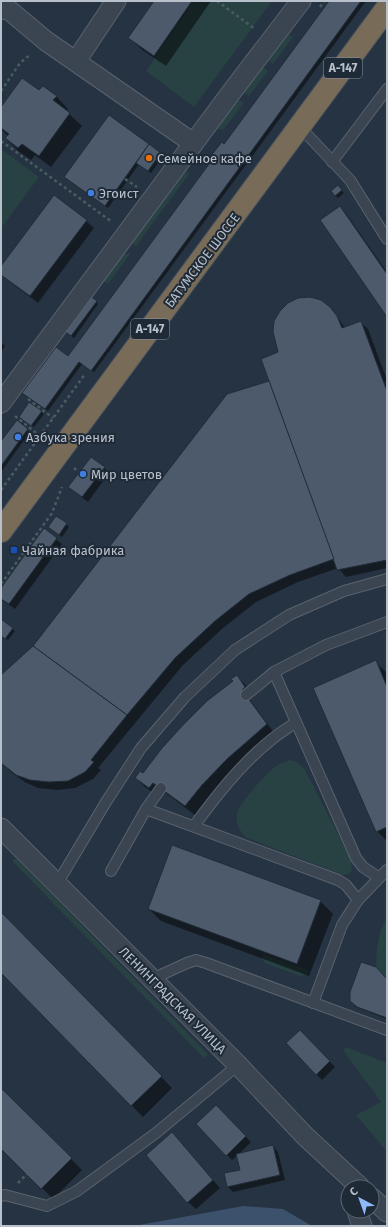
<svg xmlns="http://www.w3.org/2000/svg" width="388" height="1227" viewBox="0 0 388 1227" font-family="'Fira Sans',sans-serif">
  <rect width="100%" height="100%" fill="#263342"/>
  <g fill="#284143">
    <polygon points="194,1 272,1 194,107 146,71"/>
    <polygon points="287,33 293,37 273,64 267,59"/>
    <polygon points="262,66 268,71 249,96 242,92"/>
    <polygon points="237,99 244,103 223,130 215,128"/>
    <polygon points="1,149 39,177 1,228"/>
    <polygon points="184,170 189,174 136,246 130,242"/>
    <polygon points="122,252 126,255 128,253 130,254 108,284 101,280"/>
    <path d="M289,760L295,761L304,768L351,859L352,870L349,874L343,875L247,838C240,833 235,823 237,813C239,804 266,773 275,767C279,764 284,762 289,760Z"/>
    <polygon points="16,858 208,1054 204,1058 12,861"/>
    <path d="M387,917V979L376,967C376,950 378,932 387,917Z"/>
    <polygon points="264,955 309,970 308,974 300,976 265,963 262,959"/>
    <polygon points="346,1047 387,1063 387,1152 356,1115 381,1102 343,1050"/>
  </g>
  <polygon fill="#3c516b" points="243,1206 283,1209 312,1226 134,1226"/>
  <g fill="#0007">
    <polygon points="155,1 211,1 166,66 141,49 130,38"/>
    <polygon points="330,1 366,1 94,372 82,364 48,411 26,395 68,358"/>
    <polygon points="56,96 68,109 66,111 82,126 51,167 35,155 31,160 18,151 6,138 8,136 1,129 1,109"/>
    <polygon points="109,117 163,156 151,173 139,164 108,208 65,177"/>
    <polygon points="340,189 344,193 338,198 335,195"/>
    <polygon points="340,207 347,215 387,272 387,315"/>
    <polygon points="86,221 94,228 38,303 1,275 1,268"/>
    <polygon points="96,302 98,304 74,338 67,333"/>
    <polygon points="329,308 337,316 345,328 360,322 368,329 387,380 387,568 346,577 338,568 298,582 256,602 223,628 183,665 98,768 101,770 93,779 75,788 58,790 38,788 25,782 12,773 1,762 1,677 34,647 270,381 279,353"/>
    <polygon points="1,342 5,346 1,352"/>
    <polygon points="41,412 44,414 34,427 23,419"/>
    <polygon points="17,422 30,432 1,472 1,443"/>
    <polygon points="104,468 109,473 88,502 75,492"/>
    <polygon points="57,517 69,527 62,537 52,530"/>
    <polygon points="44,530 62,544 15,609 1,599 1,590"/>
    <polygon points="1,620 15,631 8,640 1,635"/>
    <polygon points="375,662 387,673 387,841 377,831"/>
    <polygon points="236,676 246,685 254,696 250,700 275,734 237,768 211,794 195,815 163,791 158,796 145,787 136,778 143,775 235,681"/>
    <polygon points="320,901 333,914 309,976 161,921 149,909"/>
    <polygon points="1,913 172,1088 143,1117 1,972"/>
    <polygon points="387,980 387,1019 356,1007 351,1001"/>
    <polygon points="300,1031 335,1067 322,1080 287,1043"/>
    <polygon points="1,1089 82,1170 53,1199 1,1147"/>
    <polygon points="216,1106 251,1142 238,1155 273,1146 278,1152 285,1180 233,1192 228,1187 241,1170 238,1155 232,1160 197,1124"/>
    <polygon points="179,1141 220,1188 196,1209 188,1202"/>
  </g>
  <g fill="#4c5a6b" stroke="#212c39">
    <polygon points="154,1 192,1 154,56 128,38"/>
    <polygon points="329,1 361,1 91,371 79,362 45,409 22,393 56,347 68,356 212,160 209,158 222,142 224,144"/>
    <polygon points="22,78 39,90 43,86 57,96 53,100 70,113 39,156 22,144 18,148 5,138 9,134 1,128 1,107"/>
    <polygon points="109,115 149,144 105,206 64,177"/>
    <polygon points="149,144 161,153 148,171 136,163"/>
    <polygon points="338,185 342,190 335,196 331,191"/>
    <polygon points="54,195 87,220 30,296 1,275 1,266"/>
    <polygon points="340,206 387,274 387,317 320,220"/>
    <polygon points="89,295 97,301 71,336 63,330"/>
    <polygon points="310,297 321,300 330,307 337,316 342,328 361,321 387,391 387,560 337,570 261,359 278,352 273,332 274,321 280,311 288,303 298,298"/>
    <polygon points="269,381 334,559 290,575 249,594 215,621 175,658 127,715 33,646 227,394"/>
    <polygon points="29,402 42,411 31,426 19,417"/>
    <polygon points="17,420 28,429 1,466 1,441"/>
    <polygon points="91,457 105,467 82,497 68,487"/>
    <polygon points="56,516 67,523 59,535 48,527"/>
    <polygon points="44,528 57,538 9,604 1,599 1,588"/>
    <polygon points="1,619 13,628 5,639 1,636"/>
    <polygon points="33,646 127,715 91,760 94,762 85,772 68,781 49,782 30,780 16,775 1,763 1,675"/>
    <polygon points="376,660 387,687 387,827 376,832 313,688"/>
    <polygon points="237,675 245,687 242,690 267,724 227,759 202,785 185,806 153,783 149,788 135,778 140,771 143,773 162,748 184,724 207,701 233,681 231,679"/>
    <polygon points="172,845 321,900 297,964 148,909"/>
    <polygon points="1,912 162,1076 131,1106 1,973"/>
    <polygon points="361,962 376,967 387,979 387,1018 357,1007 350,1001 350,992"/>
    <polygon points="300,1030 330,1061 316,1075 286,1043"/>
    <polygon points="1,1088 72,1158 41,1189 1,1149"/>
    <polygon points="216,1105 246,1136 226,1156 196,1124"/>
    <polygon points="172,1132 213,1180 187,1203 146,1155"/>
    <polygon points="273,1145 280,1175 227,1187 224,1173 240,1170 236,1154"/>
  </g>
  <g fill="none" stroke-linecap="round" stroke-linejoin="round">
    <g stroke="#59636f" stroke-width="12">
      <g id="lane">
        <polyline points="300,127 350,180 387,239"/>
        <polyline points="332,162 387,89"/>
        <polyline points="274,672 356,858 363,867 378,877"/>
        <polyline points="246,695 274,672 326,645 387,622"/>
        <polyline points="146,809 338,880 346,885 358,900"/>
        <path d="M194,826C216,796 241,764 271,740C279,733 288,728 296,722"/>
        <polyline points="111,871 146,809 161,788"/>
        <polyline points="57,884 106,802 141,748 185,697 235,650 289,615 344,591 387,579"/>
        <polyline points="152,979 187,963 196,960 206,963 387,1030"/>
        <polyline points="313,1003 342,925 358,900 387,870"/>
        <polyline points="1,1196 5,1195 47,1206 77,1191 156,1133 238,1065"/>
      </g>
    </g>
    <g stroke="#59636f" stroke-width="21">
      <g id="street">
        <polyline points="1,9 9,10 46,41 193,143"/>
        <polyline points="76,61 116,1"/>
        <polyline points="1,403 233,90 301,1"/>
        <polyline points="1,828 238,1065 305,1136 360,1187"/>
        <polyline points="372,1198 387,1212"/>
        <polyline points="357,1211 362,1226"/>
      </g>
    </g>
    <g stroke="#45505c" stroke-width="24">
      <polyline id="highway" points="1,531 387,8"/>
    </g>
    <g stroke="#475d60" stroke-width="2.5" stroke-dasharray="3 3" stroke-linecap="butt">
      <polyline points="217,1 255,29"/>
      <polyline points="320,7 324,1"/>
      <polyline points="1,91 20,63 31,54"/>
      <polyline points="1,141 112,222"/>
      <polyline points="125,179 137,187"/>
      <polyline points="28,399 53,418"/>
      <polyline points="15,416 40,436"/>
      <polyline points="74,468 79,472"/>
      <polyline points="1,490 85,374"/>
      <polyline points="1,584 52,513 62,487"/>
      <polyline points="18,1183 27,1174"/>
    </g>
    <use href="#lane" stroke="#3b4552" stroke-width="10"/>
    <use href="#street" stroke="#3b4552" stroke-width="19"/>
    <use href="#highway" stroke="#786b58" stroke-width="22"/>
  </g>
  <circle fill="#e8710a" stroke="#1f2a37" stroke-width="1.5" cx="149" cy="158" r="4"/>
  <g fill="#3f7fe0" stroke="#1f2a37" stroke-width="1.5">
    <circle cx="91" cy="193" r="4"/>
    <circle cx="18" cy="437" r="4"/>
    <circle cx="83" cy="474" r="4"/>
  </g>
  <rect fill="#1a4fb4" stroke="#1f2a37" stroke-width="1.5" x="10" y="546" width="8" height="8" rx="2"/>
  <g text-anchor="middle" stroke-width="4" stroke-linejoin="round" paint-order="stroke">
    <g fill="#1f2a37" stroke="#8a939f" stroke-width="1">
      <rect x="324" y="58" width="38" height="20" rx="3"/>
      <rect x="131" y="319" width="38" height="20" rx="3"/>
    </g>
    <g font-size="12" font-weight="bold" fill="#b8c0cc">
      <text x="343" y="72">А-147</text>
      <text x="150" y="333">А-147</text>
    </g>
    <g font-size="13" fill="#b8c0cc" stroke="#1f2a37" text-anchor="start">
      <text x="157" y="163">Семейное кафе</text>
      <text x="99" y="198">Эгоист</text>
      <text x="26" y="442">Азбука зрения</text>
      <text x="91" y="479">Мир цветов</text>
      <text x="22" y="555">Чайная фабрика</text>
    </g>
    <g font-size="13" fill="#b8c0cc" stroke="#1f2a37">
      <text transform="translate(202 260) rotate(-53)" y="5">БАТУМСКОЕ ШОССЕ</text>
      <text transform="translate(173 1000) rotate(45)" y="5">ЛЕНИНГРАДСКАЯ УЛИЦА</text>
    </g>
  </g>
  <rect width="388" height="1227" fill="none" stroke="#b8c0cc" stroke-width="4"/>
  <g transform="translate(360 1199) rotate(319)"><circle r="19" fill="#1f2a37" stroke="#5c6673"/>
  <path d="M0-3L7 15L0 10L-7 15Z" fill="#90baf9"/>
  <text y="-6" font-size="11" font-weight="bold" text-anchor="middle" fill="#b8c0cc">С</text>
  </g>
</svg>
